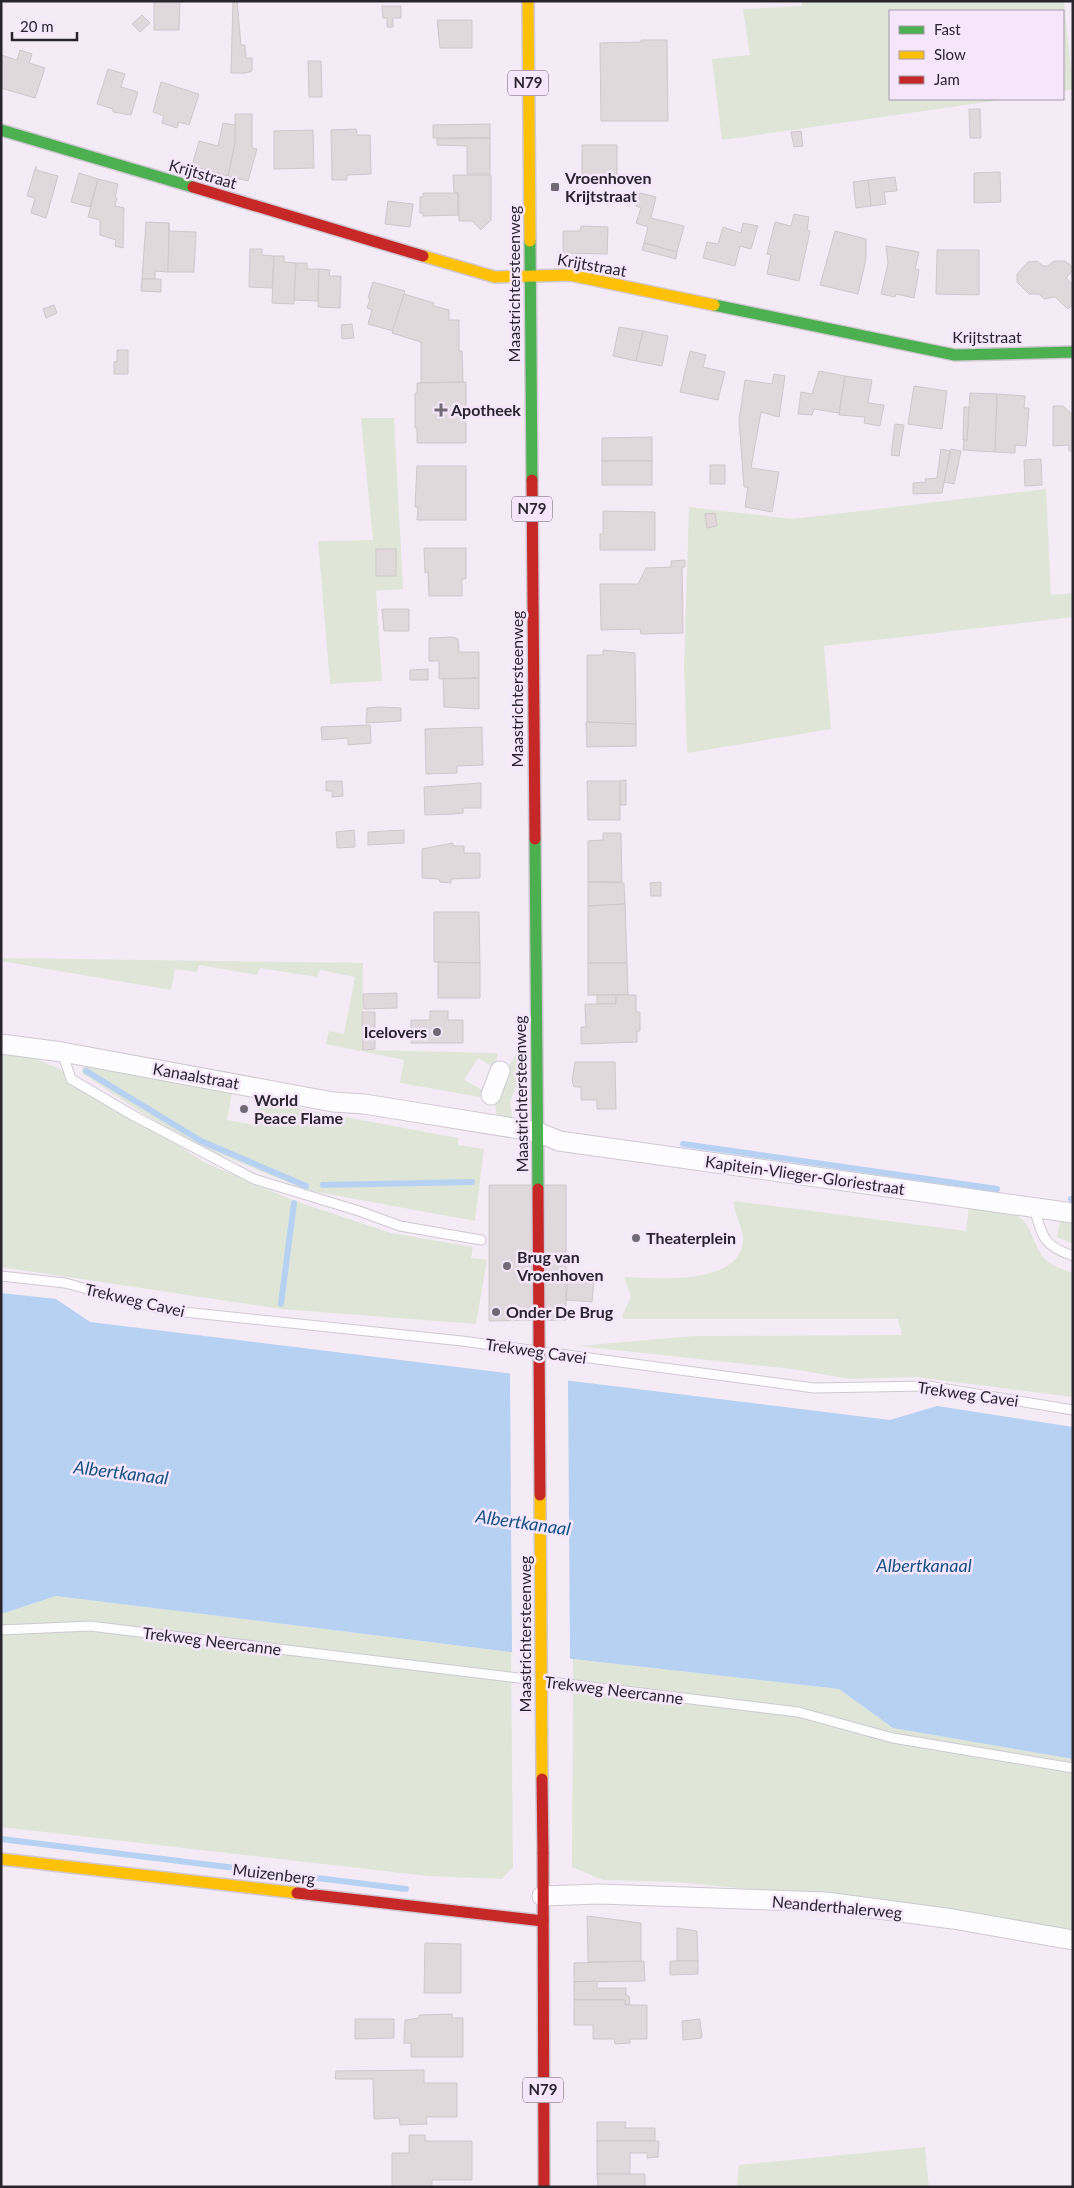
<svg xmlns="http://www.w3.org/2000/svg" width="1074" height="2188" viewBox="0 0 1074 2188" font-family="Lato,sans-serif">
  <rect width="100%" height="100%" fill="#f4ebf7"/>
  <g fill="#dfe6d8">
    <polygon points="802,1 1064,1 1073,89 1063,91 1063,11 890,11 890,99 1007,99 722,140 712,59 750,55 743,9 802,6"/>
    <polygon points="361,418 394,418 403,589 376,591 382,681 330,684 318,541 373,540"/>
    <polygon points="1046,489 1051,595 1073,593 1073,617 824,646 831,729 687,753 684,666 689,507 793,519"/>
    <polygon points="1,958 363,963 363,1050 498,1053 495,1068 478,1058 464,1080 486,1092 486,1098 400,1083 404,1060 326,1044 329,1031 344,1034 355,977 320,970 317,977 260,968 257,975 199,965 197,972 175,969 171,990 1,961"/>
    <polygon points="1,1051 30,1057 58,1068 204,1162 295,1201 391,1233 473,1247 471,1258 487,1260 476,1324 281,1309 1,1267"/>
    <polygon points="516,1054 518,1082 510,1101 512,1117 508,1123 498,1123 494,1097 497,1099 510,1077 504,1074"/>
    <polygon points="88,1066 232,1093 227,1120 255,1125 261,1099 270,1103 458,1138 458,1145 484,1149 475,1221 306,1190 200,1146 142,1113 83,1074 82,1068"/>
    <path d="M734,1201L966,1231L969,1206C982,1208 999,1208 1012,1213C1033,1221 1031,1244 1045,1259C1052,1266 1064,1270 1073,1273V1397L916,1377L850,1379L793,1369L578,1346L694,1336L902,1335L898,1319H624L622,1316L631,1297L624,1277C655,1278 743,1287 743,1238C742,1226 734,1214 734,1201Z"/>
    <polygon points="1061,1217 1073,1219 1073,1244 1057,1237"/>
    <polygon points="56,1596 511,1652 513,1867 502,1879 428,1876 1,1827 1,1614"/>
    <polygon points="573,1659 839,1689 893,1728 1073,1759 1073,1936 946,1909 678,1882 603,1880 572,1867"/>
    <polygon points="925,2147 929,2187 737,2187 739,2165"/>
  </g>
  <polygon fill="#b6d1f2" points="1,1293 56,1299 90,1322 890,1420 937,1406 1073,1427 1073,1759 893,1728 839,1689 511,1652 56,1596 1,1614"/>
  <polygon fill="#f4ebf7" points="510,1371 568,1378 570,1662 512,1655"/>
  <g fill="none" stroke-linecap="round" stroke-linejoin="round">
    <g stroke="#b6d1f2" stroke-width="6">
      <polyline points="86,1071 201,1141 306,1186"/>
      <polyline points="683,1144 997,1189"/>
      <polyline points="323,1185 472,1182"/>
      <polyline points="1071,1199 1073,1199"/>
      <polyline points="281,1304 294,1203"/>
      <polyline points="1,1839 406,1889"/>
    </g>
  </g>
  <g fill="#e1d8dc" stroke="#d0c7ca">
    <polygon points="154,1 180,1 179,30 154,30"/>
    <polygon points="233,1 237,1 241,45 245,45 246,58 252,58 252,71 245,73 231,73"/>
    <polygon points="382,6 401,6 401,18 393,18 393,27 387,27 387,18 383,18"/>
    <polygon points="142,15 150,23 140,32 132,24"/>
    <polygon points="437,20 472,20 472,48 440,48"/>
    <polygon points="641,40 667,40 668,121 601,121 600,43 641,42"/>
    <polygon points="20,50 32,54 29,63 45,68 35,98 1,88 1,55 17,60"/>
    <polygon points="308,61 321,61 322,97 309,97"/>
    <polygon points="108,69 125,74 121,87 138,92 131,115 113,112 113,109 97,104"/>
    <polygon points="161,82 199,94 189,125 179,122 177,128 162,123 164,116 153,112"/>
    <polygon points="969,109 980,109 981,138 970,138"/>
    <polygon points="235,114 252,114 252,148 257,149 248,181 228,176 235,143"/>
    <polygon points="223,123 235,125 235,143 228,176 192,166 199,141 218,146"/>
    <polygon points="490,124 490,138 433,138 433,125"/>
    <polygon points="356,129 357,135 370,135 371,174 347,175 347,180 332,180 331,130"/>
    <polygon points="313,130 314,168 274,169 274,131"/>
    <polygon points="801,131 803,146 794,147 791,132"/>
    <polygon points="490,138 490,174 467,174 467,146 437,145 437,139"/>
    <rect x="582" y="145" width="35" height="39"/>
    <polygon points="36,166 36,170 58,176 46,218 31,213 35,198 27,196"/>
    <polygon points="1000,172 1001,202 974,203 974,173"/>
    <polygon points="79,173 98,179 90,207 71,202"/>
    <polygon points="453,175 491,175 491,220 481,230 472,221 459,221 458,193 454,192"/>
    <polygon points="895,177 897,191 884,192 886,204 871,206 868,180"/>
    <polygon points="98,179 118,184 115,198 117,198 115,206 124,208 123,248 115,246 116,240 100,235 100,220 88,217"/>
    <polygon points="868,180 871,206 856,208 853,182"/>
    <polygon points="423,193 458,193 458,215 423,216 423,213 420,213 420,197 423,197"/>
    <polygon points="640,193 656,197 651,218 684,226 677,252 644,243 648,227 636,223 641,208 636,206"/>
    <polygon points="388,201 413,204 410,227 385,224"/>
    <polygon points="794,214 809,217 807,230 810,231 799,281 767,274 771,255 767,254 775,222 791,226"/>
    <polygon points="146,222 169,223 168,272 155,271 155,279 142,279"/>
    <polygon points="169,223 169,231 196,232 194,272 168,272"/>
    <polygon points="743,223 758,226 751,249 740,246 735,266 703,258 707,242 718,244 723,227 741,233"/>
    <polygon points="581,226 608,227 607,254 563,253 563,231 580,231"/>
    <polygon points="835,231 866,239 866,259 858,294 820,285"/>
    <polygon points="644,243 677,252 676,259 642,250"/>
    <polygon points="886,246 919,252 915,269 919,270 914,298 896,294 895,297 881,294 888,263"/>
    <polygon points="250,249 262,249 262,255 274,256 272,288 249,287"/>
    <polygon points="937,250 979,250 979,295 936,294"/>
    <polygon points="274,256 284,256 284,262 296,263 294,304 272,303"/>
    <polygon points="1037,261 1043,266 1048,266 1054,261 1065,261 1073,267 1073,270 1066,278 1073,285 1073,304 1068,309 1055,297 1044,299 1039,294 1029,294 1017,282 1017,274 1028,262"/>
    <polygon points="296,263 307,263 307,269 319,269 318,301 294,300"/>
    <polygon points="319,269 330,270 329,276 341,276 340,308 318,307"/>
    <polygon points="142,279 161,279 161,292 141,291"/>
    <polygon points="373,282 405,291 393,331 368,324 372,310 367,308 370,299 368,298"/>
    <polygon points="404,294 434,303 433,306 449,310 449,320 459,320 459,351 462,351 463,382 421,383 421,342 392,333"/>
    <polygon points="54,305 57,313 46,318 43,309"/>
    <polygon points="352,324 354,338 342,339 341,325"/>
    <polygon points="619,327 643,331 636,361 613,356"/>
    <polygon points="643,331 668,336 662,366 636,361"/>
    <polygon points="117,350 128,350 128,374 114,374 114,362 117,361"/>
    <polygon points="690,351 706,355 703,367 725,372 718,400 680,392"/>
    <polygon points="819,371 845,376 839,413 814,409 812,415 798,414 801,392 812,394"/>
    <polygon points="774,374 785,376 779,417 761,412 751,468 779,472 772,512 745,507 748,487 744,487 739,420 745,380 772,384"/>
    <polygon points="845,376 872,380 868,403 884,405 880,426 864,423 865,417 839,415"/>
    <polygon points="466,382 466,443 417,443 417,428 415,428 415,393 417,393 417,383"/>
    <polygon points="914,386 947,391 942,429 908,424"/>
    <polygon points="970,393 997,394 995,452 963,450 964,440 967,440"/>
    <polygon points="997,394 1025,396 1024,408 1029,408 1026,446 1015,445 1015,453 995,452"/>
    <polygon points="1053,406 1063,406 1072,414 1073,413 1073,451 1069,451 1069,445 1053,446"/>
    <polygon points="964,407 969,407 967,440 963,440"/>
    <polygon points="895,424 904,425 899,456 891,455"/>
    <polygon points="652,437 652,461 602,461 602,438"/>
    <polygon points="941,449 950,451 942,493 913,494 913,483 926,482 925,479 937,478"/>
    <polygon points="951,449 961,451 954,484 944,482"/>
    <polygon points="1041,459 1042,485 1025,486 1024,460"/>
    <rect x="602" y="461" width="50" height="24"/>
    <rect x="710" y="465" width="15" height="19"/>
    <polygon points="417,466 466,466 466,520 417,520 418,507 415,507"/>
    <polygon points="603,511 655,512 655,550 600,550 600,534 603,534"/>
    <polygon points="715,513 717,526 707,528 705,514"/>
    <polygon points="424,548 466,548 466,579 462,579 462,596 429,596 428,572 425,573"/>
    <rect x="376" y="549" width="20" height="27"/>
    <polygon points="685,560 685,567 682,567 683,633 641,634 640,629 601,630 600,584 638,584 646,568 671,567 671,561"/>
    <polygon points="382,609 409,609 409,631 384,631"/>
    <polygon points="453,637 458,639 459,652 479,652 479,678 439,679 439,661 429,661 429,638"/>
    <polygon points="603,650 635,653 636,724 587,722 587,655 603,655"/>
    <polygon points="428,669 428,680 410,680 410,670"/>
    <polygon points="479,678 479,709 444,707 443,679"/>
    <polygon points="379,707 401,708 401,721 366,723 367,708"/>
    <polygon points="586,722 636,724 636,746 587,747"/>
    <polygon points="370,725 371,743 348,745 348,738 322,740 321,727"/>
    <polygon points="482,727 483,765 457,766 457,773 426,774 425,729"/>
    <polygon points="626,780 626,805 620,805 620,781"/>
    <polygon points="326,781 342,781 343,796 332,797 332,791 326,791"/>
    <polygon points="587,781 620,781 620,820 588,820"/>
    <polygon points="481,783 481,808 463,808 463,813 453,814 425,815 424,787"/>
    <polygon points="354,830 355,847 337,848 336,832"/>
    <polygon points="404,830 404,843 368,845 368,832"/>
    <polygon points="603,833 621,833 622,882 588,882 588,841 603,840"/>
    <polygon points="453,843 453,846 464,846 464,853 480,853 480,878 451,879 451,883 440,882 439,879 422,878 422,849"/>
    <polygon points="588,882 624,883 625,904 588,906"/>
    <polygon points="661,882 661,896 651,896 650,883"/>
    <polygon points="625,904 627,963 588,963 588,906"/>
    <polygon points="434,912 479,912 480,963 434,962"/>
    <polygon points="438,962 480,963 480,998 438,998"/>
    <polygon points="588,963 627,963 628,995 588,995"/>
    <polygon points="397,993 397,1008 364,1009 363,994"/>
    <rect x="597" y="995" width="19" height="9"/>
    <polygon points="616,995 636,995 636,1012 640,1012 640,1031 637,1031 637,1042 581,1044 581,1027 586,1027 585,1004 616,1004"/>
    <polygon points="430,1011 448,1011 448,1020 463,1020 463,1043 411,1043 411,1020 430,1020"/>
    <polygon points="362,1012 375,1012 375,1049 363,1050"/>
    <polygon points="575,1062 615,1062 616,1109 597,1109 597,1100 581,1100 581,1087 574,1087 572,1081"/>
    <polygon points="489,1185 566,1185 566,1320 489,1321"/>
    <polygon points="568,1276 594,1278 592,1302 566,1300"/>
    <polygon points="587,1916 641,1923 641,1962 588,1962"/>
    <polygon points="677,1928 697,1931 698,1961 677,1961"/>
    <polygon points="425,1943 461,1944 461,1993 424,1993"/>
    <polygon points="644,1961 645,1981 574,1982 574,1963"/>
    <polygon points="670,1961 698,1961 698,1974 670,1975"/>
    <polygon points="597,1981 597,1988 626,1988 626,1995 629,1996 630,2005 625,2005 625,2000 574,2000 574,1982"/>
    <polygon points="574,2000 625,2000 625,2005 647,2005 647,2039 630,2039 630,2043 615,2044 614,2039 593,2039 593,2025 574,2025"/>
    <polygon points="452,2014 452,2018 463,2018 463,2057 411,2057 411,2043 404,2043 405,2020 419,2018 419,2015"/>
    <polygon points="355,2019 394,2019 394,2038 355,2039"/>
    <polygon points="700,2019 702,2038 683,2040 682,2021"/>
    <polygon points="424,2070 424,2083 457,2083 457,2117 426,2117 427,2124 400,2125 399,2118 374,2119 373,2079 335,2079 336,2071"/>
    <polygon points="597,2122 626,2122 625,2128 655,2128 655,2141 597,2141"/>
    <polygon points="409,2135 425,2135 425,2141 472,2141 472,2180 432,2180 432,2187 392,2187 392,2153 409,2153"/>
    <polygon points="597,2141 659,2141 658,2157 647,2158 647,2153 630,2153 630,2174 597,2174"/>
    <polygon points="597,2174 645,2174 645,2187 598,2187"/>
  </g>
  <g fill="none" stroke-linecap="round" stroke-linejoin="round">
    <g stroke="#cfc8d2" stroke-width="11">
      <g id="lane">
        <polyline points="62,1052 71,1079 134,1116 254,1179 359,1211 400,1226 481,1240"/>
        <path d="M1034,1208C1043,1237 1042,1245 1073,1256"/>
        <polyline points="1,1276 65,1283 165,1310 462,1341 814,1388 928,1386 1073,1410"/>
        <polyline points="1,1630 90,1626 798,1712 893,1738 1073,1768"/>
      </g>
    </g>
    <g stroke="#cfc8d2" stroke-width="21">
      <g id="street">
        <polyline points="1,1044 62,1052 333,1102 364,1104 538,1132 559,1141 1073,1213"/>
        <polyline points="491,1095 500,1071"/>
        <polyline points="542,1896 599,1894 826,1902 953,1919 1073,1940"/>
      </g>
    </g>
    <g stroke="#cfc8d2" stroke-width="14">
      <g id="fast">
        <polyline points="1,130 193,187"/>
        <polyline points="530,241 532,480"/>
        <polyline points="714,305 955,355 1073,352"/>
        <polyline points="535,839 538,1189"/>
      </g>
    </g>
    <g stroke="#cfc8d2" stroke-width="14">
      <g id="slow">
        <polyline points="528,1 530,241"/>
        <polyline points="423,256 495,277 570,275 714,305"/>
        <polyline points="1,1859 297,1893"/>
      </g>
    </g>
    <g stroke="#cfc8d2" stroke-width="14">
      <g id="jam">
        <polyline points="193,187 423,256"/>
        <polyline points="532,480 535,839"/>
        <polyline points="543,1852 544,2187"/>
        <polyline points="297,1893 543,1921"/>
      </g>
    </g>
    <use href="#lane" stroke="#fdfcfe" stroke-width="9"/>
    <use href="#street" stroke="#fdfcfe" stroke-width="19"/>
    <use href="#fast" stroke="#4caf50" stroke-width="11"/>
    <use href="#slow" stroke="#ffc107" stroke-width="11"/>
    <use href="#jam" stroke="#c62828" stroke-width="11"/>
    <g stroke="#cfc8d2" stroke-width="14" stroke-linecap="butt">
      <polyline id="slow-bridge" points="540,1495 542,1779"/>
    </g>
    <g stroke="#cfc8d2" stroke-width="14" stroke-linecap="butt">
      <g id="jam-bridge">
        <polyline points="538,1189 540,1495"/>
        <polyline points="542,1779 543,1852"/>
      </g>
    </g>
    <use href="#slow-bridge" stroke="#ffc107" stroke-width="11"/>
    <use href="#jam-bridge" stroke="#c62828" stroke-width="11"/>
  </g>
  <g fill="#716a74" stroke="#f6e6fc" stroke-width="2">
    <rect x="550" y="182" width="10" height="10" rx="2.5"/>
    <path d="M438.5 402.5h5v5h5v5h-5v5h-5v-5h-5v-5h5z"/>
    <circle cx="437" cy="1032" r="5"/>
    <circle cx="244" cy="1109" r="5"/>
    <circle cx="636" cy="1238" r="5"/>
    <circle cx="507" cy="1266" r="5"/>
    <circle cx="496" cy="1312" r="5"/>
  </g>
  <g text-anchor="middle" stroke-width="5" stroke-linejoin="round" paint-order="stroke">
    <g fill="#f6e6fc" stroke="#675f6b" stroke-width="1">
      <rect x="508" y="70.5" width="40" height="25" rx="4"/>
      <rect x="512" y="496.5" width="40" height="25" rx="4"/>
      <rect x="523" y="2077.5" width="40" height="25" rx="4"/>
    </g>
    <g font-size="15" font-weight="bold" fill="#2a252d">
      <text x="528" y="88">N79</text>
      <text x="532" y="514">N79</text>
      <text x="543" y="2095">N79</text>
    </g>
    <g font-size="16" fill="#2a252d" stroke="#f6e6fc">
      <text transform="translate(203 174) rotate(16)" y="6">Krijtstraat</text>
      <text transform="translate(592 265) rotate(10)" y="6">Krijtstraat</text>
      <text transform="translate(514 284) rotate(-90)" y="6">Maastrichtersteenweg</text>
      <text x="987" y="343">Krijtstraat</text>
      <text transform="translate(517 689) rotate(-90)" y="6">Maastrichtersteenweg</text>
      <text transform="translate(196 1076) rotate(10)" y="6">Kanaalstraat</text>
      <text transform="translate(521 1094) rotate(-91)" y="6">Maastrichtersteenweg</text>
      <text transform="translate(805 1175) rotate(8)" y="6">Kapitein-Vlieger-Gloriestraat</text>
      <text transform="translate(135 1300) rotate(13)" y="6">Trekweg Cavei</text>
      <text transform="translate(536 1351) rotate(8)" y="6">Trekweg Cavei</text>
      <text transform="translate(968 1394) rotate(8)" y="6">Trekweg Cavei</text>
      <text transform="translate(525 1634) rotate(-90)" y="6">Maastrichtersteenweg</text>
      <text transform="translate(212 1641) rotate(7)" y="6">Trekweg Neercanne</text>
      <text transform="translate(614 1690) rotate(7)" y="6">Trekweg Neercanne</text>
      <text transform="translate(274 1874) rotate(7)" y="6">Muizenberg</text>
      <text transform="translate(837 1907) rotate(5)" y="6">Neanderthalerweg</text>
    </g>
    <g font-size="16" font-weight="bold" fill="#2a252d" stroke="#f6e6fc" text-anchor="start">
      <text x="565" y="184">Vroenhoven<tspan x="565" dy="18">Krijtstraat</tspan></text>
      <text x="451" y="416">Apotheek</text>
      <text x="427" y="1038" text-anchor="end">Icelovers</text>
      <text x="254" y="1106">World<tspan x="254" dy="18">Peace Flame</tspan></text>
      <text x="646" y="1244">Theaterplein</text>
      <text x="517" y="1263">Brug van<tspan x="517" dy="18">Vroenhoven</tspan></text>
      <text x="506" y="1318">Onder De Brug</text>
    </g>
    <g font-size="18" font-style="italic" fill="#115285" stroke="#f6e6fc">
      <text transform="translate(121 1473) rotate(7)" y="6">Albertkanaal</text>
      <text transform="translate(523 1523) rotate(8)" y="6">Albertkanaal</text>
      <text x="924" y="1572">Albertkanaal</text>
    </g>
  </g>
  <rect width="1074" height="2188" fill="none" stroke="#2a252d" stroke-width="5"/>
  <rect x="889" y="10" width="175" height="90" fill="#f6e6fc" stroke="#a499a9"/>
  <rect x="899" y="26" width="25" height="8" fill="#4caf50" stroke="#a499a9"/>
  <text x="934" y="35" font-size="15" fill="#2a252d">Fast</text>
  <rect x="899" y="51" width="25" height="8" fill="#ffc107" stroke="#a499a9"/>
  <text x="934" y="60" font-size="15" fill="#2a252d">Slow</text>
  <rect x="899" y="76" width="25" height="8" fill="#c62828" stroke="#a499a9"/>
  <text x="934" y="85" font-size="15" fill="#2a252d">Jam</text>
  <path d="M12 32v8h65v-8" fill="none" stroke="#2a252d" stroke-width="2.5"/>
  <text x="20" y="32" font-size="15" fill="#2a252d" stroke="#f6e6fc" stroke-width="4" paint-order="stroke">20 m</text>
</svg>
